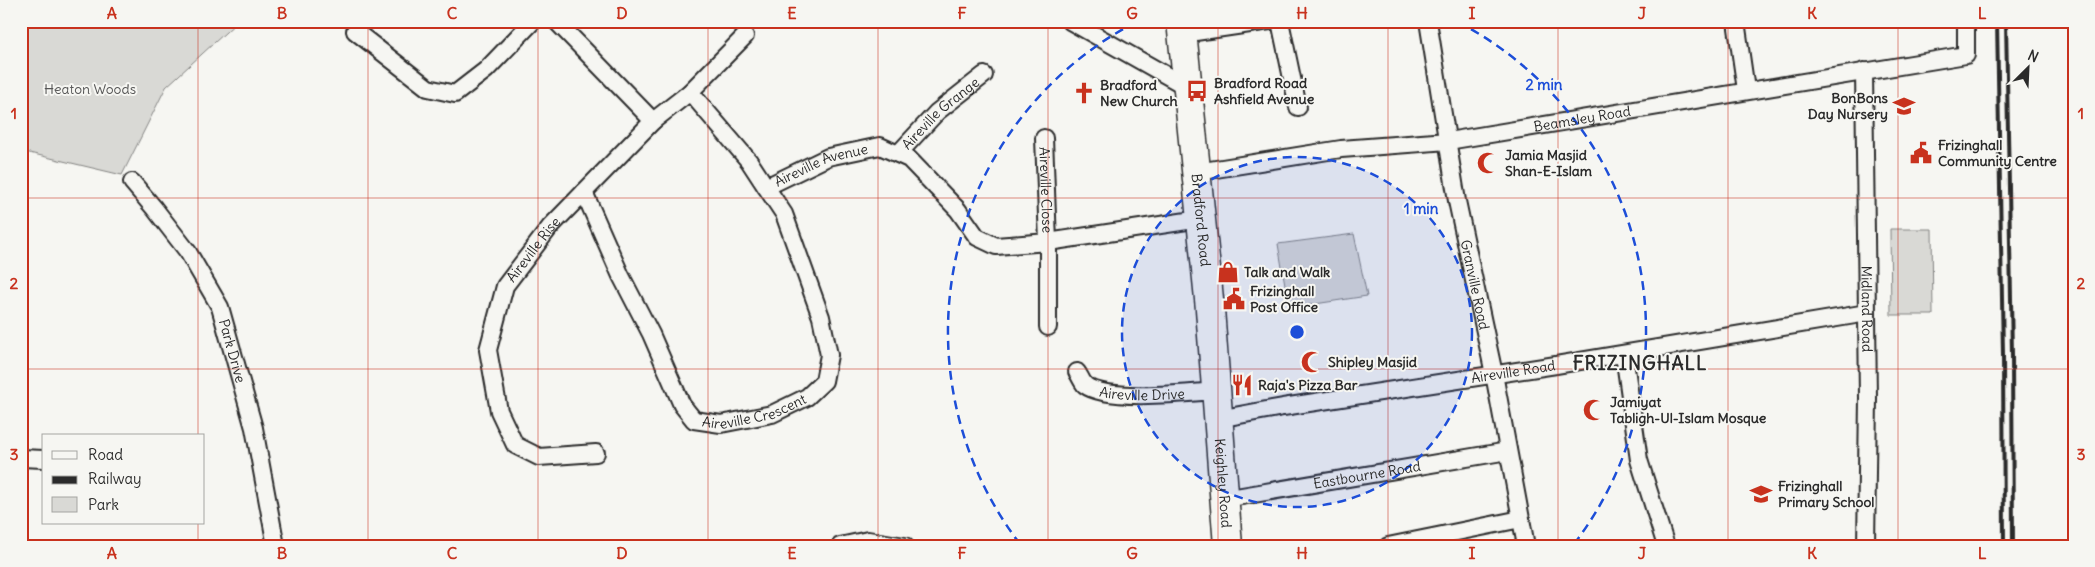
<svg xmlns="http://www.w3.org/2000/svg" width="2095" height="567" viewBox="0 0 2095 567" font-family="Delius,sans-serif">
  <rect width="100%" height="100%" fill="#f6f6f2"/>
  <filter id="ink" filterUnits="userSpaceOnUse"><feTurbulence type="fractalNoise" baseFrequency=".02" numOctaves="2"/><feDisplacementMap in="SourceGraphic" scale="10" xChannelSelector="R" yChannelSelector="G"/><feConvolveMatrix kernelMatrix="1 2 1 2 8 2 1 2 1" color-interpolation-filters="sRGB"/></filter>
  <g filter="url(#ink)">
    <g fill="#d9d9d5" stroke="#828280">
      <polygon points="21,21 238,21 166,87 122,175 21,151"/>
      <polygon points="1890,229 1932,229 1933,315 1891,315"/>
      <polygon points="1354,234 1367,296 1289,308 1278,244"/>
    </g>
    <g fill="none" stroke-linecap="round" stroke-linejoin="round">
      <g stroke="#2b2b2b" stroke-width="20">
        <g id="street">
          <path id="s1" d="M556,21L653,121L690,92L749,161L766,187L828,157L880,146L909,159L958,210L977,237L996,246L1048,242L1200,219"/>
          <polyline points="1070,21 1187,87"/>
          <polyline points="1280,21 1298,107"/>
          <path id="s2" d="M1428,21L1457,201L1494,374L1526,546"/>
          <polyline points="1736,21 1746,90"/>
          <polyline points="355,31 428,88 455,94 486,70 533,21"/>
          <polyline points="1182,34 1270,21"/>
          <path id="s3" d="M1864,71L1868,398L1866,546"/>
          <polyline points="690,92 745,36"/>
          <path id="s4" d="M1044,138L1048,242V327"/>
          <path id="s5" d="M898,154L937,112L984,75"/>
          <path id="s6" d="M1197,172L1341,149L1448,141L1966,55V21"/>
          <path id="s7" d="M132,182L154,208L188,252L220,307L254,428L276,546"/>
          <path id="s8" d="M584,192L621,276L651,334L682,405L694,420L721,424L772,414L807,397L824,381L829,355L821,317L784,214L766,187"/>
          <polyline points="1624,354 1639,460 1666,546"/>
          <path id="s9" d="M1077,372C1080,376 1082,382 1085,385C1107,402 1188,393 1216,391"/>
          <path id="s10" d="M1218,419L1283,407L1556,365L1867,313"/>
          <path id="s11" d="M596,453L539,457L515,445L499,411L488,350L505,286L550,227L653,121"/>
          <polyline points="21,458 44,459"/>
          <path id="s12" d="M1224,499L1508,451"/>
          <polyline points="840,546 868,540 905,546"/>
          <polyline points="1388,546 1521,519"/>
        </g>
      </g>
      <g stroke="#2b2b2b" stroke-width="31">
        <g id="highway">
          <path id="s13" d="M1181,21L1210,309L1228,546"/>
        </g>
      </g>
      <use href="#street" stroke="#f6f6f2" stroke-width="16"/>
      <use href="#highway" stroke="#f6f6f2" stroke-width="28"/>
      <g stroke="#2b2b2b" stroke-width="4">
        <polyline points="1997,21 2003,354 2004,546"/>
        <polyline points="2006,21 2012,354 2013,546"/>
      </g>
    </g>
  </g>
  <path fill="none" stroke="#c8321e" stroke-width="1" stroke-opacity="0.55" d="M198,21V436M368,21V546M538,21V546M708,21V546M878,21V546M1048,21V546M1218,21V546M1388,21V546M1558,21V546M1728,21V546M1898,21V546M21,198H2074M21,369H2074M198,523V546"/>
  <circle cx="1297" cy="332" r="175" fill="#1d4ed8" fill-opacity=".12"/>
  <g fill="none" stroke="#1d4ed8" stroke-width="2.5" stroke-dasharray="9 6">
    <circle cx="1297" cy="332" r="175"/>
    <path d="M1020 544A349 349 0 0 1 1136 22M1458 22A349 349 0 0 1 1574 544"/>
  </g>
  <defs>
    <g id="bus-bare" transform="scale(1.725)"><path d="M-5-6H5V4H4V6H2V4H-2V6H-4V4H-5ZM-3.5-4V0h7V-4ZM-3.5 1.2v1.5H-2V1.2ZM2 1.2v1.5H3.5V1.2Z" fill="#c8321e" stroke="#f6f6f2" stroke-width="2.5" paint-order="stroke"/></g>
    <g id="church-bare" transform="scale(1.725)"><path d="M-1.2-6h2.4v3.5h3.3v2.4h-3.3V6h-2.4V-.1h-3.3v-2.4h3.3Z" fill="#c8321e" stroke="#f6f6f2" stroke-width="2.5" paint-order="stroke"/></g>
    <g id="school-bare" transform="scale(1.725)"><path d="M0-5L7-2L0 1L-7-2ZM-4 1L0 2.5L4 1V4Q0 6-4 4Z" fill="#c8321e" stroke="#f6f6f2" stroke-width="2.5" paint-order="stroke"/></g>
    <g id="civic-bare" transform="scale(1.725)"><path d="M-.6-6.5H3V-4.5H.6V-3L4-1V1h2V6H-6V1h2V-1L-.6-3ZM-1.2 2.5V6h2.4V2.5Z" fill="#c8321e" stroke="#f6f6f2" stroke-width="2.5" paint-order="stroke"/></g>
    <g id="mosque-bare" transform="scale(1.725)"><path d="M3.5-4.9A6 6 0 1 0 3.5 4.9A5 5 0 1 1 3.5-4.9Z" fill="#c8321e" stroke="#f6f6f2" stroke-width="2.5" paint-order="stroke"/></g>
    <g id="shop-bare" transform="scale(1.725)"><path d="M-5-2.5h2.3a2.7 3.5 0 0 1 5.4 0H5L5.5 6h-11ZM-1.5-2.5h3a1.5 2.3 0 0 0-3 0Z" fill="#c8321e" stroke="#f6f6f2" stroke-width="2.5" paint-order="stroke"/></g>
    <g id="restaurant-bare" transform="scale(1.725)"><path d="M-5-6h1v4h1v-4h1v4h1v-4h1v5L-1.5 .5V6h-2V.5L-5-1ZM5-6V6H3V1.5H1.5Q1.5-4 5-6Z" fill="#c8321e" stroke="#f6f6f2" stroke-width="2.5" paint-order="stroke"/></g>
  </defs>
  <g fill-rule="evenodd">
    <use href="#bus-bare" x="1197" y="91"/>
    <use href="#church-bare" x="1084" y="93"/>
    <use href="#school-bare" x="1904" y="106"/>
    <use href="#civic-bare" x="1921" y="153"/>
    <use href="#mosque-bare" x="1488" y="163"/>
    <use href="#shop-bare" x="1228" y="272"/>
    <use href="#civic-bare" x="1234" y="299"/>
    <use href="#mosque-bare" x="1312" y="362"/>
    <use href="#restaurant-bare" x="1242" y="385"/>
    <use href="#mosque-bare" x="1594" y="410"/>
    <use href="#school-bare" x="1761" y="494"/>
  </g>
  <g text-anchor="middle" stroke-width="4" stroke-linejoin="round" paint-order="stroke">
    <g font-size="14" font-weight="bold" fill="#2b2b2b" stroke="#f6f6f2" text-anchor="start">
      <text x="1214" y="88">Bradford Road<tspan x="1214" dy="16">Ashfield Avenue</tspan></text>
      <text x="1100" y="90">Bradford<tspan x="1100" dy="16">New Church</tspan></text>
      <text x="1888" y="103" text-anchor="end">BonBons<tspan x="1888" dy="16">Day Nursery</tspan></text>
      <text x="1938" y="150">Frizinghall<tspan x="1938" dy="16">Community Centre</tspan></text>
      <text x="1505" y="160">Jamia Masjid<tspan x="1505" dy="16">Shan-E-Islam</tspan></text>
      <text x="1244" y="277">Talk and Walk</text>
      <text x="1250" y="296">Frizinghall<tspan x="1250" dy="16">Post Office</tspan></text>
      <text x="1328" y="367">Shipley Masjid</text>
      <text x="1258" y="390">Raja's Pizza Bar</text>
      <text x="1610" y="407">Jamiyat<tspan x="1610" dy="16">Tabligh-Ul-Islam Mosque</tspan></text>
      <text x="1778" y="491">Frizinghall<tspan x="1778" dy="16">Primary School</tspan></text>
    </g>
    <g font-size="14" fill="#565656" stroke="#f6f6f2">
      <text x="90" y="94">Heaton Woods</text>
    </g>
    <g font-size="14" fill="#2b2b2b" stroke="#f6f6f2">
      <text dy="5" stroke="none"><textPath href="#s5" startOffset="59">Aireville Grange</textPath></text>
      <text dy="5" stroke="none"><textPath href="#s6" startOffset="389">Beamsley Road</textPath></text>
      <text dy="5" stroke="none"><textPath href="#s1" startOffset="368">Aireville Avenue</textPath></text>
      <text dy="5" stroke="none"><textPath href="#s4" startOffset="52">Aireville Close</textPath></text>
      <text dy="5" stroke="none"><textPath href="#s13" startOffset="200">Bradford Road</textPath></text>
      <text dy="5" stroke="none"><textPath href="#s11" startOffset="296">Aireville Rise</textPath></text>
      <text dy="5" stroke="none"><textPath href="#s2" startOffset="268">Granville Road</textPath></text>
      <text dy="5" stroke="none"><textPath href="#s3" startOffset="238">Midland Road</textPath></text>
      <text dy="5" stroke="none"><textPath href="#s7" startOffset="199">Park Drive</textPath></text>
      <text dy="5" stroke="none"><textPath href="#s10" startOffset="299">Aireville Road</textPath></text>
      <text dy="5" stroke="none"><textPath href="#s9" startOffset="74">Aireville Drive</textPath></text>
      <text dy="5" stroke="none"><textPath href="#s8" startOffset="316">Aireville Crescent</textPath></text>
      <text dy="5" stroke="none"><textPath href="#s12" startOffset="145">Eastbourne Road</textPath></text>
      <text dy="5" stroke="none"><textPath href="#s13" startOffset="464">Keighley Road</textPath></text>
    </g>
    <g font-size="19" font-weight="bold" letter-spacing="1" fill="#2b2b2b" stroke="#f6f6f2">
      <text x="1640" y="370">FRIZINGHALL</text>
    </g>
  </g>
  <circle cx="1297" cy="332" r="8" fill="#1d4ed8" stroke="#f6f6f2" stroke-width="2.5"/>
  <g font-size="15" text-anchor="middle" font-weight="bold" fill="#1d4ed8" stroke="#f6f6f2" stroke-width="4" stroke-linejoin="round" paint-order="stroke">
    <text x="1544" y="90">2 min</text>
    <text x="1421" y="214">1 min</text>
  </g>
  <rect width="2095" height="567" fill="none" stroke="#f6f6f2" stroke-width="55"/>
  <rect x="42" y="434" width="162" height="90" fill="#f6f6f2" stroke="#a5a5a2"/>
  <rect x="52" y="451" width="25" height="8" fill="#f6f6f2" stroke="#a5a5a2"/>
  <text x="88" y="460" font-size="15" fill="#2b2b2b">Road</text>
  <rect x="52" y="476" width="25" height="8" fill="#2b2b2b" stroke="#a5a5a2"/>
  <text x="88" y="484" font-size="15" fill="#2b2b2b">Railway</text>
  <rect x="52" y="497" width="25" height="15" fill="#d9d9d5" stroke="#a5a5a2"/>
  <text x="88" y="510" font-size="15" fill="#2b2b2b">Park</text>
  <g transform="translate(2028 68) rotate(24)" stroke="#f6f6f2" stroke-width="4" paint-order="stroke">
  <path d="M0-4L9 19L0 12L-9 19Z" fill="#2b2b2b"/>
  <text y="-8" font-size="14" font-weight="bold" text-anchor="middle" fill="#2b2b2b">N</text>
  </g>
  <rect x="28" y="28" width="2040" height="512" fill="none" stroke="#c8321e" stroke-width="2"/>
  <g font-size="16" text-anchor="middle" font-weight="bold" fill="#c8321e">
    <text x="112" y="19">A</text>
    <text x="282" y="19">B</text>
    <text x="452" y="19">C</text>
    <text x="622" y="19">D</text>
    <text x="792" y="19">E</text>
    <text x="962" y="19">F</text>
    <text x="1132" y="19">G</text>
    <text x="1302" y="19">H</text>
    <text x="1472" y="19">I</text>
    <text x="1642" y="19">J</text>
    <text x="1812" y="19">K</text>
    <text x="1982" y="19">L</text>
    <text x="14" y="119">1</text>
    <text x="2081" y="119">1</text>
    <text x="14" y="289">2</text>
    <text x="2081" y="289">2</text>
    <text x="14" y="460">3</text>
    <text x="2081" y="460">3</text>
    <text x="112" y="559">A</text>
    <text x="282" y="559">B</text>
    <text x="452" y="559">C</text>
    <text x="622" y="559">D</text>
    <text x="792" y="559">E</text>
    <text x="962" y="559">F</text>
    <text x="1132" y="559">G</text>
    <text x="1302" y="559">H</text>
    <text x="1472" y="559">I</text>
    <text x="1642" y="559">J</text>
    <text x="1812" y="559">K</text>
    <text x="1982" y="559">L</text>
  </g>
</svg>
